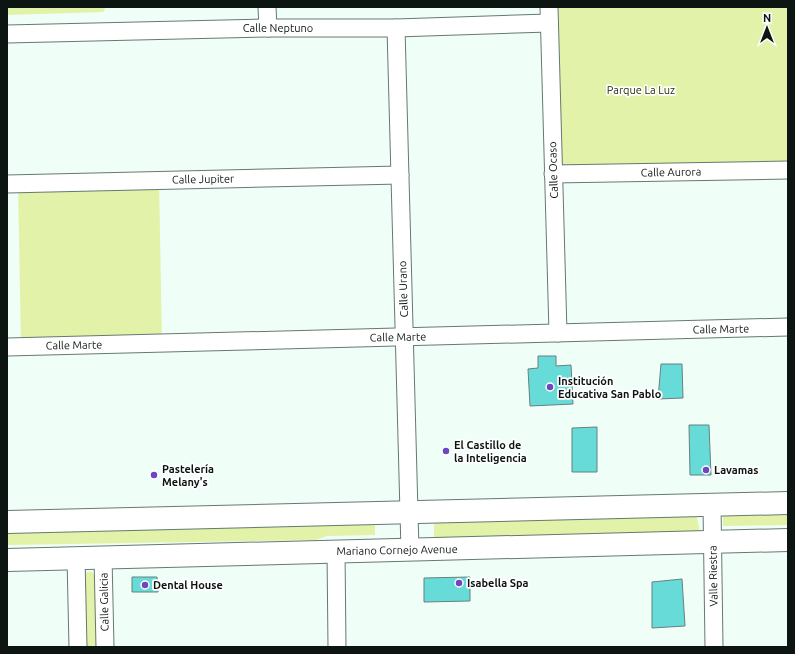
<svg xmlns="http://www.w3.org/2000/svg" width="795" height="654" viewBox="0 0 795 654" font-family="Ubuntu,sans-serif">
  <rect width="100%" height="100%" fill="#f0fef8"/>
  <g fill="#e2f2a8">
    <polygon points="7,7 106,7 103,12 7,15"/>
    <polygon points="549,7 788,7 788,169 553,174"/>
    <polygon points="159,180 162,343 21,346 18,184"/>
    <polygon points="788,506 788,525 723,526 723,508"/>
    <polygon points="695,509 700,532 434,538 434,516"/>
    <polygon points="375,514 375,535 327,536 316,540 7,545 7,525"/>
    <polygon points="81,571 92,572 96,578 98,647 78,647"/>
  </g>
  <g fill="#67dbd8" stroke="#69807f">
    <polygon points="538,356 556,356 556,366 571,365 573,404 530,406 528,369 538,368"/>
    <polygon points="661,364 682,364 683,398 658,399"/>
    <polygon points="689,425 709,425 711,475 690,475"/>
    <polygon points="597,427 597,472 572,472 572,428"/>
    <polygon points="132,577 157,577 158,592 132,592"/>
    <polygon points="470,577 470,601 424,602 424,578"/>
    <polygon points="682,579 685,626 652,628 652,582"/>
  </g>
  <g fill="none" stroke-linecap="round" stroke-linejoin="round">
    <g stroke="#657971" stroke-width="19">
      <g id="street">
        <polyline points="267,7 268,28"/>
        <polyline points="549,7 558,333"/>
        <polyline points="396,28 410,550"/>
        <polyline points="7,34 268,28 396,28 549,23"/>
        <polyline points="553,174 788,170"/>
        <polyline points="7,184 400,175"/>
        <polyline points="7,347 788,327"/>
        <polyline points="712,505 714,647"/>
        <polyline points="336,551 337,647"/>
        <polyline points="103,557 105,647"/>
        <polyline points="76,558 78,647"/>
      </g>
    </g>
    <g stroke="#657971" stroke-width="24">
      <g id="secondary">
        <polyline points="7,522 788,503"/>
        <polyline points="7,560 788,540"/>
      </g>
    </g>
    <use href="#street" stroke="#fff" stroke-width="17"/>
    <use href="#secondary" stroke="#fff" stroke-width="22"/>
  </g>
  <g fill="#6e47c0" stroke="#fff" stroke-width="1.5">
    <circle cx="550" cy="387" r="4"/>
    <circle cx="446" cy="451" r="4"/>
    <circle cx="706" cy="470" r="4"/>
    <circle cx="154" cy="475" r="4"/>
    <circle cx="459" cy="583" r="4"/>
    <circle cx="145" cy="585" r="4"/>
  </g>
  <g text-anchor="middle" stroke-width="3.5" stroke-linejoin="round" paint-order="stroke">
    <g font-size="11" fill="#0d1512" stroke="#fff">
      <text x="278" y="32">Calle Neptuno</text>
      <text transform="translate(553 170) rotate(-92)" y="4">Calle Ocaso</text>
      <text transform="translate(671 172) rotate(-1)" y="4">Calle Aurora</text>
      <text transform="translate(203 179) rotate(-1)" y="4">Calle Jupiter</text>
      <text transform="translate(403 289) rotate(-92)" y="4">Calle Urano</text>
      <text transform="translate(721 329) rotate(-1)" y="4">Calle Marte</text>
      <text transform="translate(398 337) rotate(-1)" y="4">Calle Marte</text>
      <text transform="translate(74 345) rotate(-1)" y="4">Calle Marte</text>
      <text transform="translate(397 550) rotate(-1)" y="4">Mariano Cornejo Avenue</text>
      <text transform="translate(713 576) rotate(-91)" y="4">Valle Riestra</text>
      <text transform="translate(104 602) rotate(-91)" y="4">Calle Galicia</text>
    </g>
    <g font-size="11" fill="#272d0a" stroke="#fff">
      <text x="641" y="94">Parque La Luz</text>
    </g>
    <g font-size="11" font-weight="bold" fill="#0d1512" stroke="#fff" text-anchor="start">
      <text x="558" y="385">Institución<tspan x="558" dy="13">Educativa San Pablo</tspan></text>
      <text x="454" y="449">El Castillo de<tspan x="454" dy="13">la Inteligencia</tspan></text>
      <text x="162" y="473">Pastelería<tspan x="162" dy="13">Melany's</tspan></text>
      <text x="714" y="474">Lavamas</text>
      <text x="467" y="587">Isabella Spa</text>
      <text x="153" y="589">Dental House</text>
    </g>
  </g>
  <rect width="795" height="654" fill="none" stroke="#0d1512" stroke-width="16"/>
  <g transform="translate(767 28)" stroke="#ffffff" stroke-width="3" paint-order="stroke">
  <path d="M0-3L7 15L0 10L-7 15Z" fill="#0d1512"/>
  <text y="-6" font-size="11" font-weight="bold" text-anchor="middle" fill="#0d1512">N</text>
  </g>
</svg>
